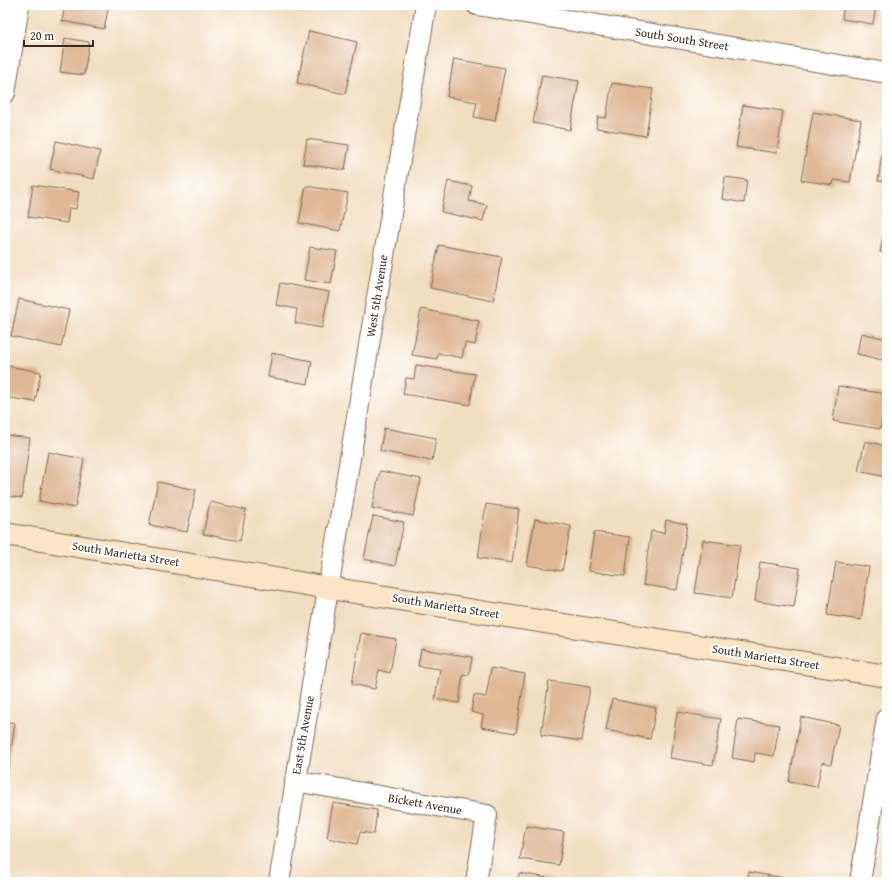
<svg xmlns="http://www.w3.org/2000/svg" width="892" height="887" viewBox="0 0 892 887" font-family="'Gentium Book Plus',serif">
  <rect width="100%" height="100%" fill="#fff"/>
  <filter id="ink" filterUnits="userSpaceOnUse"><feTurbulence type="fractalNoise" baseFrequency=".025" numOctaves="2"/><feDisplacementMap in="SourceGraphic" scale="8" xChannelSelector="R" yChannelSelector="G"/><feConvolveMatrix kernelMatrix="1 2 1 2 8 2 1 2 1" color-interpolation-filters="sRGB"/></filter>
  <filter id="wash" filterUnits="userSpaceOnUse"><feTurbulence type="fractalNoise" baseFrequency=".012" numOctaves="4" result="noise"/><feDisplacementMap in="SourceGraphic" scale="16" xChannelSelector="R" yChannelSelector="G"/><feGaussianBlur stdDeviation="0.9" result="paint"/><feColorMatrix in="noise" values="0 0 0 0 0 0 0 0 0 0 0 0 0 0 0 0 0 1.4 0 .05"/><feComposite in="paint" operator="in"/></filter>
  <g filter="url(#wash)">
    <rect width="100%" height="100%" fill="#f1debf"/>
    <g id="blocks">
      <g fill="#dfb794">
        <polygon points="65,5 109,5 104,29 62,21"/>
        <polygon points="844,5 876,5 873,24 842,19"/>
        <polygon points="309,31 357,42 345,94 297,83"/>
        <polygon points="65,38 89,42 84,75 60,72"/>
        <polygon points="454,59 505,68 495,121 474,117 477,102 447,97"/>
        <polygon points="542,75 579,81 570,130 533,123"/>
        <polygon points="612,83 653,89 646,136 596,128 598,117 606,118"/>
        <polygon points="743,105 783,111 777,153 736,147"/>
        <polygon points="813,112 861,120 850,182 834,180 833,185 801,180"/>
        <polygon points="886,127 887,127 887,182 878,181"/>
        <polygon points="307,139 349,145 345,170 303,164"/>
        <polygon points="56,141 100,151 94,179 50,169"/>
        <polygon points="725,177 747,180 744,203 722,199"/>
        <polygon points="448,181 472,186 469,201 487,205 483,221 441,212"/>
        <polygon points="33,185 79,192 76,209 69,208 67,223 28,217"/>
        <polygon points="306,186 348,193 340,231 299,223"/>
        <polygon points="886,220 887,220 887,253 880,252"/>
        <polygon points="439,245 502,257 493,301 430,288"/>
        <polygon points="310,247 337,251 331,284 304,280"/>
        <polygon points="280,283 329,292 322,328 295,323 297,309 276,305"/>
        <polygon points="19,299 69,310 61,347 11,336"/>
        <polygon points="421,309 479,321 475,345 465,343 462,358 438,353 437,359 412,355"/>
        <polygon points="861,333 887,339 887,361 857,354"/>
        <polygon points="272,353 312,361 308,384 268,377"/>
        <polygon points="416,365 475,374 470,405 403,394 406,378 414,379"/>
        <polygon points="8,366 41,372 35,402 5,397 5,381"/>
        <polygon points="838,386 886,394 880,429 833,421"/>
        <polygon points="384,428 436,438 432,461 380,451"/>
        <polygon points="5,435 30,438 22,498 5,496"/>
        <polygon points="865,441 887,446 887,477 858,471"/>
        <polygon points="48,452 84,459 75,508 39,501"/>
        <polygon points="380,471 421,479 413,516 372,508"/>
        <polygon points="158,482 196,490 187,532 149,525"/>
        <polygon points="210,502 246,510 240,541 203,534"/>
        <polygon points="486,504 519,509 512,563 478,558"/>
        <polygon points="373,516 404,522 395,566 364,559"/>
        <polygon points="535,519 571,526 562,571 527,565"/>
        <polygon points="666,520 687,524 677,590 643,585 651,531 664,533"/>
        <polygon points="594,532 630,537 625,576 588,571"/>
        <polygon points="703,540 740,545 732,598 695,593"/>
        <polygon points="760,562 800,568 794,607 755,601"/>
        <polygon points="836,562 869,567 861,620 827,615"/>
        <polygon points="361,633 396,639 390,673 379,670 375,689 352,684"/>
        <polygon points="421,649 472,657 469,675 463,674 459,703 435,699 440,669 418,666"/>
        <polygon points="491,668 525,674 516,733 481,727 483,715 471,712 474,695 486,697"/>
        <polygon points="549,681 590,687 582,741 541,735"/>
        <polygon points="612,699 656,708 650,739 606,730"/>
        <polygon points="677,712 721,719 713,765 670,758"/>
        <polygon points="801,717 839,725 831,764 822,762 817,787 789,782"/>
        <polygon points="738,719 779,725 774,756 755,753 754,762 732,758"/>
        <polygon points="5,721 15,723 7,775 5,774"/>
        <polygon points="333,803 377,810 374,834 360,832 357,844 327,838"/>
        <polygon points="526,826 564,832 559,865 520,859"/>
        <polygon points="749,872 801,881 801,882 747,882"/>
        <polygon points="519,873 560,880 560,882 518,882"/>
      </g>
    </g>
  </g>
  <g filter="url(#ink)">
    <use href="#blocks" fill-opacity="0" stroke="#7b6956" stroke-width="1"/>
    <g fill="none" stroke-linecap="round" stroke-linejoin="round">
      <g stroke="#7b6956" stroke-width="22">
        <g id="street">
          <polyline points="477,5 887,73"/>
          <polyline points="5,93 19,5"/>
          <polyline points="295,781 487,815 476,882"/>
          <polyline points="279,882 426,5"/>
          <polyline points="860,882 887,718"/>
        </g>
      </g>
      <g stroke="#7b6956" stroke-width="24">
        <polyline id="secondary" points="5,534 329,588 887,676"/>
      </g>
      <use href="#street" stroke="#fff" stroke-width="20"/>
      <use href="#secondary" stroke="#fce5c4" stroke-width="22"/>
    </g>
  </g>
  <g text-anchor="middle" stroke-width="4" stroke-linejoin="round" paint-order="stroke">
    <g font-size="12" fill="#3b2a1e" stroke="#fff">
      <text transform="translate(682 39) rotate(9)" y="4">South South Street</text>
      <text transform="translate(377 296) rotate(-81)" y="4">West 5th Avenue</text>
      <text transform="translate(126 554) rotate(9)" y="4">South Marietta Street</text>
      <text transform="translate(446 606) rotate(9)" y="4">South Marietta Street</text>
      <text transform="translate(766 657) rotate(9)" y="4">South Marietta Street</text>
      <text transform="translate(303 735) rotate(-80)" y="4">East 5th Avenue</text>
      <text transform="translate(425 804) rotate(10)" y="4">Bickett Avenue</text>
    </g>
  </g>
  <rect width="892" height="887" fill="none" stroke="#fff" stroke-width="20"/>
  <path d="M24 40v6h69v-6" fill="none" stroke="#3b2a1e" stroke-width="2"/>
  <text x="30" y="40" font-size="12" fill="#3b2a1e" stroke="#ffffff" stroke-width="3" paint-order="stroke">20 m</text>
</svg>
